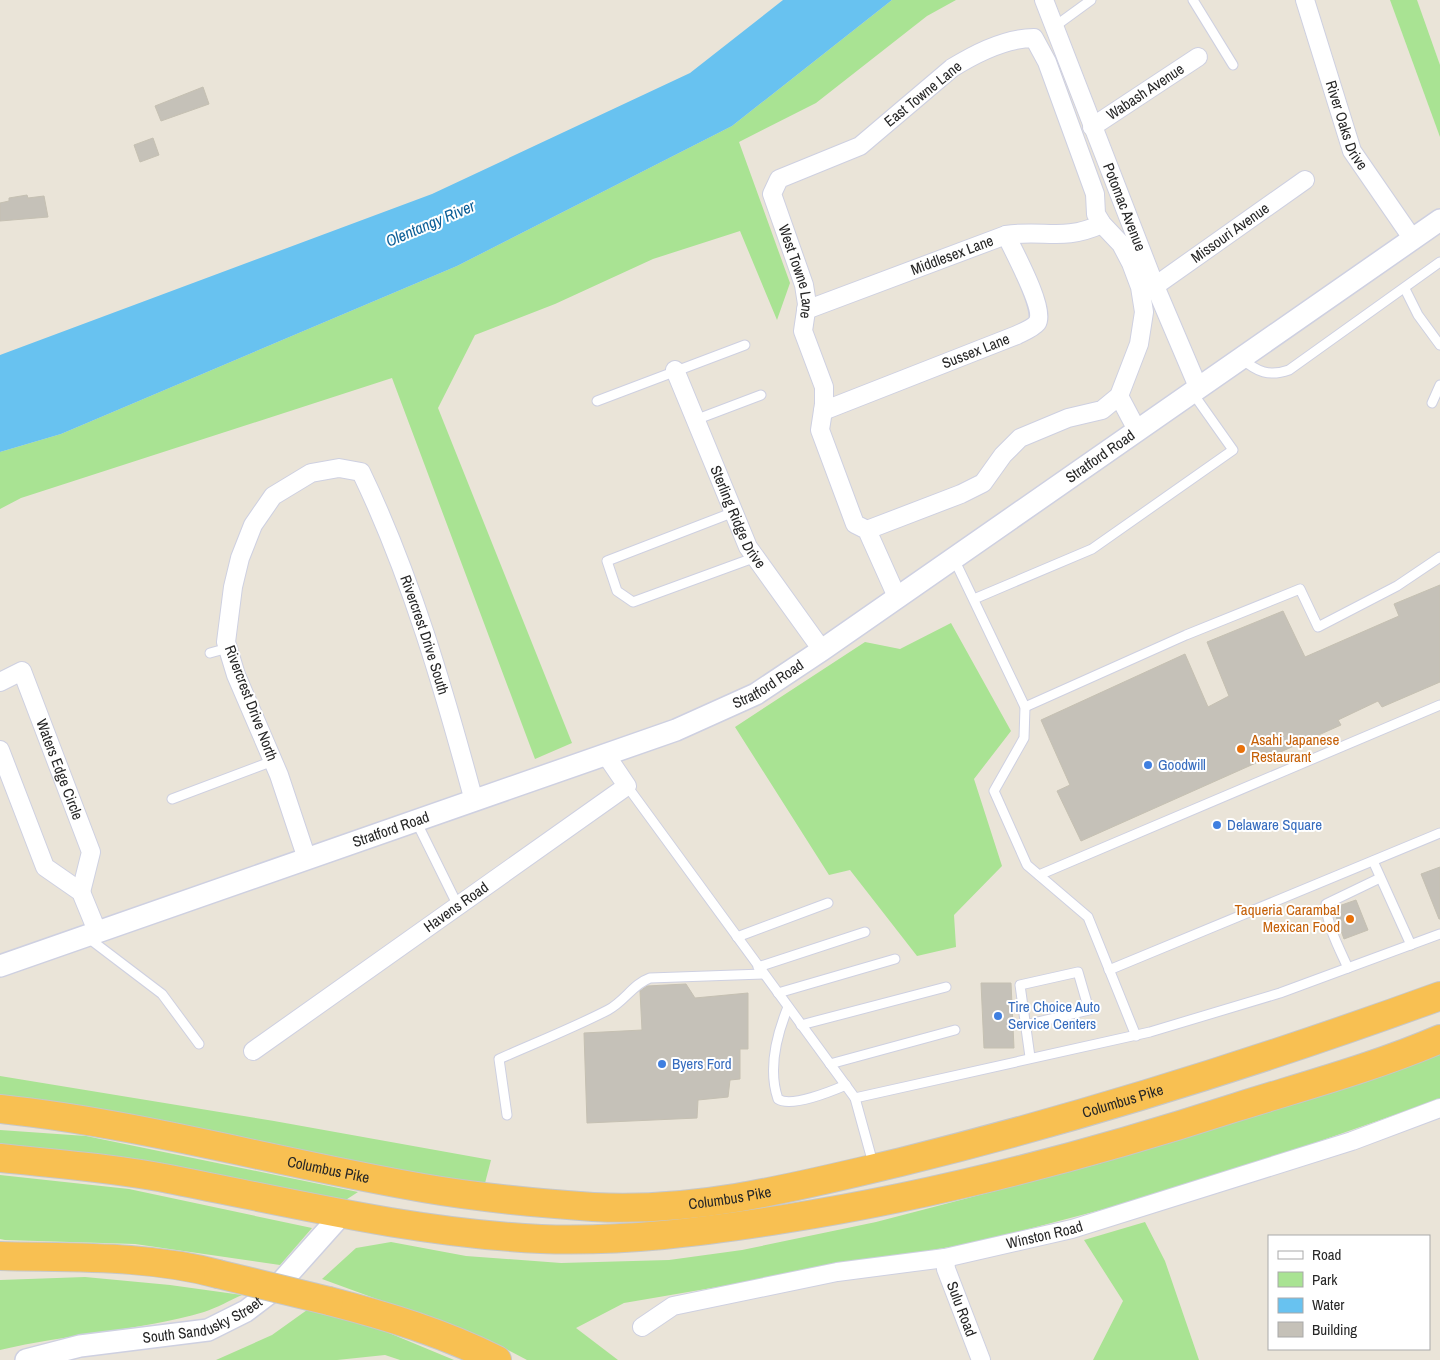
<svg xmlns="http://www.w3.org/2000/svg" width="1440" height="1360" viewBox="0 0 1440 1360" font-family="'Archivo Narrow',sans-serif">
  <rect width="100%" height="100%" fill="#eae4d8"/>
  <g fill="#a9e393">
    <polygon points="892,0 956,0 927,16 816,103 739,142 790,283 777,320 740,231 653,259 555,304 475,335 438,408 572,743 535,759 392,378 21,498 0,509 0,452 61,434 457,266 732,126"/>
    <polygon points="1390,0 1417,0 1440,65 1440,137"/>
    <polygon points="951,623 1011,731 974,779 1002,866 954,915 956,947 917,956 850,870 829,875 735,727 865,642 900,649"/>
    <polygon points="1440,1053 1440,1099 1283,1154 1135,1201 979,1242 624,1303 576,1328 618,1360 527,1360 489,1340 322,1279 356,1248 391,1242 466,1256 561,1263 669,1260 742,1250 876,1222 1095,1165"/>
    <polygon points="0,1076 274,1121 491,1160 484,1187 0,1102"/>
    <polygon points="0,1130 86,1136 358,1192 338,1205 0,1146"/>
    <polygon points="0,1175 129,1189 312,1228 280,1265 135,1244 5,1240 0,1239"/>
    <polygon points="1145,1222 1165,1261 1199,1360 1093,1360 1123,1301 1084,1240"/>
    <path d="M85,1277L170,1285L242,1295C230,1300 217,1308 204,1312C138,1331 67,1334 0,1350V1280Z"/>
    <polygon points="307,1310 377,1328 454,1360 400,1360 385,1355 337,1360 216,1360 272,1335"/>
  </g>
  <polygon fill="#68c2f0" points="783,0 892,0 732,126 457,266 61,434 0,452 0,355 432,194 690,73"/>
  <g fill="#c5c1b8" stroke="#c5c0b2">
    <polygon points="203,87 209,104 161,121 155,106"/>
    <polygon points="153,138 159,155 140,162 134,145"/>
    <polygon points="27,195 28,198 44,196 48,217 0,221 0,203 9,201 9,198"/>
    <polygon points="1440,585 1440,682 1382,707 1378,701 1338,720 1341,725 1081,841 1057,791 1070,785 1041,720 1185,654 1208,707 1229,696 1207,642 1283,611 1305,657 1399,616 1394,604"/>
    <polygon points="1440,867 1440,919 1439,919 1421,874"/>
    <polygon points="1356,900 1368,930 1344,939 1333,908"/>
    <polygon points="981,983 1011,983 1014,1048 984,1048"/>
    <polygon points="686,984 695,998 748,993 748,1049 740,1049 740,1079 730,1080 728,1097 698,1100 697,1118 587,1123 584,1033 642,1030 640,991 647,986"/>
  </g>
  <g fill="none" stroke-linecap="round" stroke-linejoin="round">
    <g stroke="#ced0e1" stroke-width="11">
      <g id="service">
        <polyline points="1193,0 1233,65"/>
        <polyline points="1054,27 1091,0"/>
        <polyline points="1405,289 1418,315 1440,345"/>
        <path d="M1241,358C1257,372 1269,377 1289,370L1440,262"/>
        <polyline points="597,401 745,345"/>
        <polyline points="1432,403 1440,385"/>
        <polyline points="695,420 761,395"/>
        <polyline points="734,512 607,561 617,591 633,602 756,557"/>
        <polyline points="954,559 1025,707 1024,738 994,791 1027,865 1088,917 1136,1036"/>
        <polyline points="974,599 1092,549 1233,450 1192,392"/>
        <polyline points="210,653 228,648"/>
        <polyline points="1025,707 1186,635 1300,589 1318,627 1397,586 1440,557"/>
        <polyline points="627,786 855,1098"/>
        <polyline points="172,799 273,761"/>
        <polyline points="416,821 458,906"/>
        <polyline points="1373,861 1411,945"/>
        <polyline points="1039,875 1440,705"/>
        <polyline points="87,937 162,994 199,1044"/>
        <polyline points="737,937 828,903"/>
        <polyline points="758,967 865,932"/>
        <path d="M1348,968C1339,948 1327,926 1326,904L1380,878"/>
        <polyline points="1109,970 1440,833"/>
        <polyline points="778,993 895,959"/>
        <path d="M788,1007C777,1034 768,1070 778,1099C791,1108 832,1091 846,1085"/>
        <polyline points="801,1025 946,987"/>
        <polyline points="1025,1025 1089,1010 1078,972 1020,985 1030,1057"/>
        <polyline points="830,1064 955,1030"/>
        <path d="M507,1115L499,1059C535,1043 573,1028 608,1010C625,1001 633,984 650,978L763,974"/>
        <polyline points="874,1167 855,1098 1150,1032 1280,993 1440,934"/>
      </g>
    </g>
    <g stroke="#ced0e1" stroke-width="20">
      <g id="minor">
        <path id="s1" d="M1044,0L1155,286L1198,387"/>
        <path id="s2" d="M1305,0L1352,151L1412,238"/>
        <path id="s3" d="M1092,127L1198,57"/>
        <path id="s4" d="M1155,286L1305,180"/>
        <path id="s5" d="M806,310L1006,235C1045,229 1062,242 1102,224"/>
        <path id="s6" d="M675,370L748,547L822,650"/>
        <polyline points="1119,396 1137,430"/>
        <path id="s7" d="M823,411L1017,335C1023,332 1033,328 1037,323C1046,310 1013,250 1006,235"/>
        <path id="s8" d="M867,530L961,494L983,483L1003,455L1020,438L1068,418L1102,410L1119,396L1139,344L1144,312L1140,287L1131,263L1121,244L1102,224L1096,214L1095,194L1047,62L1034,38C1005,38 976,53 952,68L860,146L779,179L772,194L804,285L807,304L803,331L824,387V404L820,430L855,524L867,530L897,597"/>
        <path id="s9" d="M0,682L22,671L91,852L81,892"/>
        <polyline points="0,750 45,867 81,892 97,931"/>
        <path id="s10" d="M307,859L279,775L236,675L226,642L233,587L240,558L253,525L273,496L311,473L339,468L361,472C411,576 444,690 474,801"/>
        <path id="s11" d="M253,1051L627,786L606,755"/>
        <path id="s12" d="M945,1258L946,1269L981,1360"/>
        <path id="s13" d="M642,1327L673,1306L837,1272L945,1258L1072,1229L1352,1141L1440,1108"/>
      </g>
    </g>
    <g stroke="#ced0e1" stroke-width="24">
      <g id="tertiary">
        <path id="s14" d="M0,966L676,730L756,694L822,650L1440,220"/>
        <path id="s15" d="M26,1360L80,1346L208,1330L246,1311L275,1289L342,1214"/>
      </g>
    </g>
    <g stroke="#c7c7c7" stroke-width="30">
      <g id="trunk">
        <path id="s16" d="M0,1109C143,1124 282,1164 423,1188C480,1198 536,1203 593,1207C698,1213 800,1186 901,1162C1083,1117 1264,1060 1440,996"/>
        <path d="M0,1158C56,1164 113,1168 169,1179C292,1203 415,1233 541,1239C624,1242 703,1232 784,1219C938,1195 1089,1155 1237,1107C1304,1086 1375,1067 1440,1039"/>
        <path d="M0,1256C72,1258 148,1255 218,1274"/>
        <path d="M329,1301C387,1316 443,1333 497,1360"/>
      </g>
    </g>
    <use href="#service" stroke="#fff" stroke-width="9"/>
    <use href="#minor" stroke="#fff" stroke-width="18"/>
    <use href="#tertiary" stroke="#fff" stroke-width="21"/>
    <use href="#trunk" stroke="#f8c052" stroke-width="28"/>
    <g stroke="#c7c7c7" stroke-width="30" stroke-linecap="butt">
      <polyline id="trunk-bridge" points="218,1274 329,1301"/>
    </g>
    <use href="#trunk-bridge" stroke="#f8c052" stroke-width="28"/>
  </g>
  <g fill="#e8710a" stroke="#fff" stroke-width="2">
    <circle cx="1241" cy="749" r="5"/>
    <circle cx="1350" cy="919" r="5"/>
  </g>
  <g fill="#3f7fe0" stroke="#fff" stroke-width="2">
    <circle cx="1148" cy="765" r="5"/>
    <circle cx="1217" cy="825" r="5"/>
    <circle cx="998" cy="1016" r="5"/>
    <circle cx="662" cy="1064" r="5"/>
  </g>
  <g text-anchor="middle" stroke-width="4" stroke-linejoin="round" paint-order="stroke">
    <g font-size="15" fill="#272727" stroke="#fff">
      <text dy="5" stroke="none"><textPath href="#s3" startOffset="64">Wabash Avenue</textPath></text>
      <text transform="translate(923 94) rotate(-39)" y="5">East Towne Lane</text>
      <text dy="5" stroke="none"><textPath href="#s2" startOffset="132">River Oaks Drive</textPath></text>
      <text dy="5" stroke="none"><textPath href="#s1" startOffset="222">Potomac Avenue</textPath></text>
      <text dy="5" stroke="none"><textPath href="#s4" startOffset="92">Missouri Avenue</textPath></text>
      <text dy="5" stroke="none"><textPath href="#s5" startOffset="156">Middlesex Lane</textPath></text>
      <text dy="5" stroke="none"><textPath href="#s8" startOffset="1075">West Towne Lane</textPath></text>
      <text dy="5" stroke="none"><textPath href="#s7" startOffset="164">Sussex Lane</textPath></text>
      <text dy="5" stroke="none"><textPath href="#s14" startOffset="1222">Stratford Road</textPath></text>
      <text dy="5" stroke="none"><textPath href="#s6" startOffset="160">Sterling Ridge Drive</textPath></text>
      <text dy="5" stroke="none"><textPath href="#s10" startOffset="658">Rivercrest Drive South</textPath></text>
      <text dy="5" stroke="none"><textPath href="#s14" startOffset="819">Stratford Road</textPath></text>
      <text transform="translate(251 703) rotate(69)" y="5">Rivercrest Drive North</text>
      <text dy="5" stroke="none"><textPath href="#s9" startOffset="130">Waters Edge Circle</textPath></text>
      <text dy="5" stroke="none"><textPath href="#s14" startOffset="414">Stratford Road</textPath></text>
      <text dy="5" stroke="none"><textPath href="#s11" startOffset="249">Havens Road</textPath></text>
      <text dy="5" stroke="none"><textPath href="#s16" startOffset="1144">Columbus Pike</textPath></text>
      <text dy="5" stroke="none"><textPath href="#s16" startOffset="334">Columbus Pike</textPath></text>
      <text dy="5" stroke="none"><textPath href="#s16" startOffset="739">Columbus Pike</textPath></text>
      <text dy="5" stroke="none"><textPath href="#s13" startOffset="416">Winston Road</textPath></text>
      <text dy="5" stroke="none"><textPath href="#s12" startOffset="54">Sulu Road</textPath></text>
      <text dy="5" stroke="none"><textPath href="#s15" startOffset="182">South Sandusky Street</textPath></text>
    </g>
    <g font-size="15" fill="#c56008" stroke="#fff" text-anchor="start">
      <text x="1251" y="745">Asahi Japanese<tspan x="1251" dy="17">Restaurant</tspan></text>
      <text x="1340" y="915" text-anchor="end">Taqueria Caramba!<tspan x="1340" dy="17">Mexican Food</tspan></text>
    </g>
    <g font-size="15" fill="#366cbe" stroke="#fff" text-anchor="start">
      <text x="1158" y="770">Goodwill</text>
      <text x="1227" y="830">Delaware Square</text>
      <text x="1008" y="1012">Tire Choice Auto<tspan x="1008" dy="17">Service Centers</tspan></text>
      <text x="672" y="1069">Byers Ford</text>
    </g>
    <g font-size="16" font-style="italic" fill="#0b5e97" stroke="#fff">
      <text transform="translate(430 223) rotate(-23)" y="6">Olentangy River</text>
    </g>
  </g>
  <rect x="1268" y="1235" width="162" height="115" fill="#ffffff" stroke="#a9a9a9"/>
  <rect x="1278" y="1251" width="25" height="8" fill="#ffffff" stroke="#a9a9a9"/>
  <text x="1312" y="1260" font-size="15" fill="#272727">Road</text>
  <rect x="1278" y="1272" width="25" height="15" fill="#a9e393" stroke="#a9a9a9"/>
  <text x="1312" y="1285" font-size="15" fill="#272727">Park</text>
  <rect x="1278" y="1298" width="25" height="15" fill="#68c2f0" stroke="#a9a9a9"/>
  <text x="1312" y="1310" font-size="15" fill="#272727">Water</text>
  <rect x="1278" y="1322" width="25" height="15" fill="#c5c1b8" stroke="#a9a9a9"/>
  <text x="1312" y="1335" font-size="15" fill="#272727">Building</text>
</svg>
